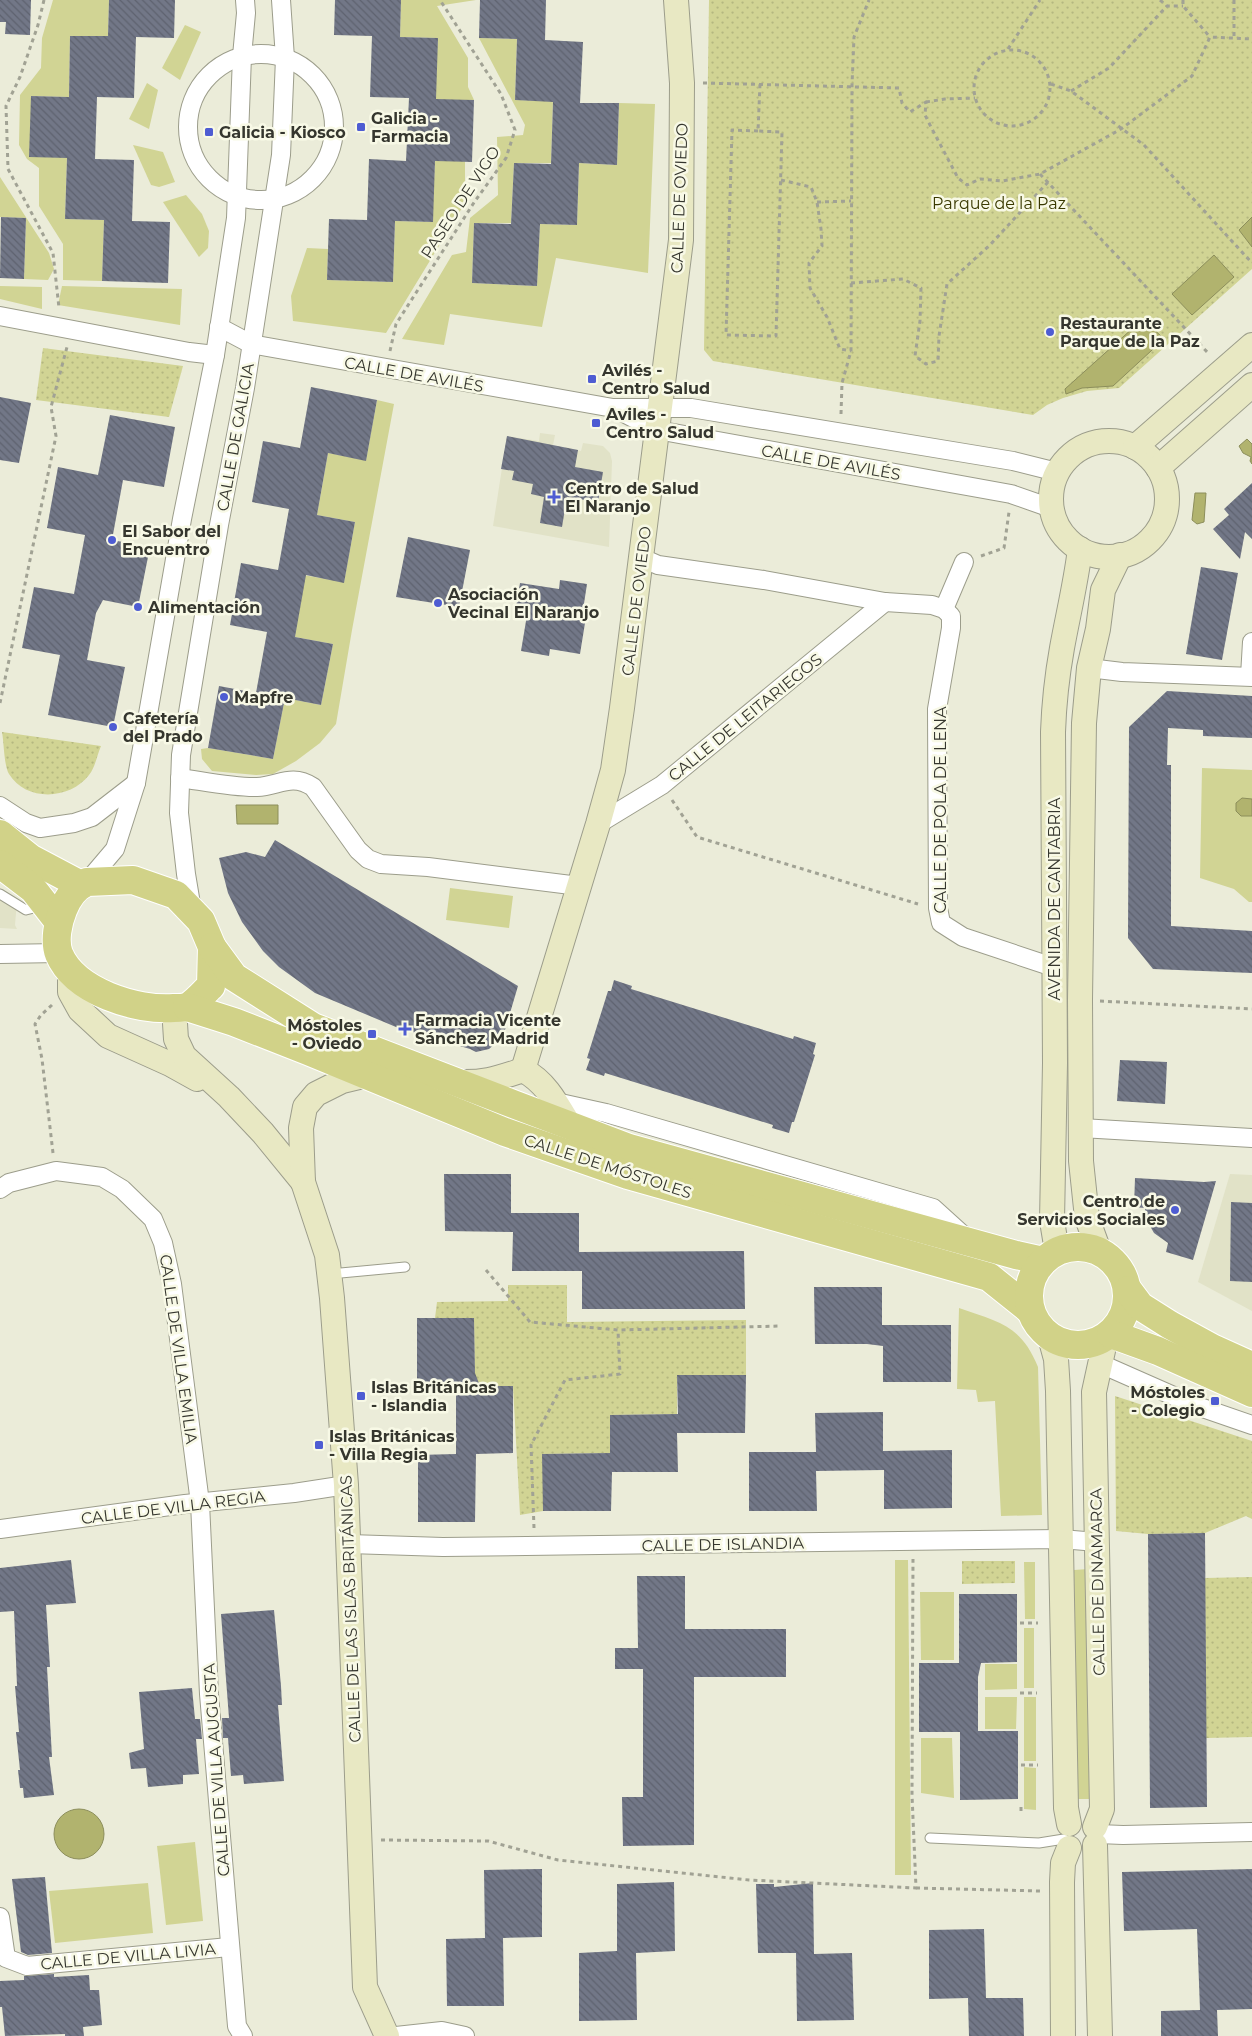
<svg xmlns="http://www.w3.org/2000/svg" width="1252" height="2036" viewBox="0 0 1252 2036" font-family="Montserrat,sans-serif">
  <defs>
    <pattern id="park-dots" width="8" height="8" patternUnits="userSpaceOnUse" patternTransform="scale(1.25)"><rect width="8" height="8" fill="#d1d494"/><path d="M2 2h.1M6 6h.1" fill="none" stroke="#b4b780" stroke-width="1.8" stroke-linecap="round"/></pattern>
    <pattern id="building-back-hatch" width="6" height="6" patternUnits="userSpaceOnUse" patternTransform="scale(1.25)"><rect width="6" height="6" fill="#727787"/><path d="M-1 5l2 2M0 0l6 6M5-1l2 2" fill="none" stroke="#5e626f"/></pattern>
  </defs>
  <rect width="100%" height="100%" fill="#ebecd9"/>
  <g fill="#e1e2c7">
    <polygon points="540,433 555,435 553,445 565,449 565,447 581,451 583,443 603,446 610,453 612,461 609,547 493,526 507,436 539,441"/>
    <polygon points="0,888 17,901 15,925 17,929 0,928"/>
    <polygon points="1230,1174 1252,1175 1252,1311 1198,1282"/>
  </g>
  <g fill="#d1d494">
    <polygon points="53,0 109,0 108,37 70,36 69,97 31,96 67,158 65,219 104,220 102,281 63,280 63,244 39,206 39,168 27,159 19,145 20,95 41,68 42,38"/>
    <polygon points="401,0 476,0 437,6 468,58 468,87 474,100 449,100 433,111 438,38 400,37"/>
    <polygon points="185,25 201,32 180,80 162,68"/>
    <polygon points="479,38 517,39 515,100 553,101 551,163 514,163 511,223 474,223 472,283 537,286 540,224 577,225 579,163 617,165 619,103 655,104 648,273 556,258 542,327 450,314 444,345 402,339 452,255 466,252 470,218 498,195 497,137 523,135 525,125"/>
    <polygon points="147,83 158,90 149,129 129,119"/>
    <polygon points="133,145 163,152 175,182 159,187 151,185"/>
    <polygon points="435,160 465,161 465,203 386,333 293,321 291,296 307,248 328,249 327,280 393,282 395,221 432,222"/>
    <polygon points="0,177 49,253 54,269 48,280 24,279 26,218 0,217"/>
    <polygon points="186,195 202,214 209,231 208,248 199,257 163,202"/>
    <polygon points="0,286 42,287 42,309 0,299"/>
    <polygon points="62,286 182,289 180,325 58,305"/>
    <polygon points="377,400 394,404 352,630 336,724 320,743 296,761 273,774 256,775 212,771 202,759 201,749 208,748 273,759 285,698 321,705 333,644 295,637 303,575 344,582 355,522 317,515 328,453 366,460"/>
    <polygon points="1202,768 1252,770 1252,902 1249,902 1234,889 1200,878"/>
    <polygon points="450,888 513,896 509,928 446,920"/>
    <path d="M959,1308C999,1322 1021,1325 1038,1367L1042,1515L1001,1516L995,1401L978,1402L976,1390L957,1389Z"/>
    <polygon points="895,1560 908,1560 911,1875 895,1875"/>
    <polygon points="1024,1562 1035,1562 1035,1619 1025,1619"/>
    <polygon points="1088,1569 1091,1799 1076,1799 1074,1570"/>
    <polygon points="920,1592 954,1592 954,1660 921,1660"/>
    <rect x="1024" y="1628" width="10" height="60"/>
    <polygon points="985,1664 1017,1664 1017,1689 985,1690"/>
    <polygon points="985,1697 1017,1697 1016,1729 985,1729"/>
    <rect x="1024" y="1697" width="12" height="64"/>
    <polygon points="921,1738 952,1738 954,1798 921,1793"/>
    <polygon points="1024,1767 1036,1768 1036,1810 1024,1809"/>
    <polygon points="195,1842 203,1921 166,1925 157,1846"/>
    <polygon points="148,1883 153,1933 55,1943 49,1891"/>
  </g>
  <g fill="url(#park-dots)">
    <polygon points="709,0 1252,0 1252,269 1119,388 1087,391 1063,398 1047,405 1033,415 713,361 704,350"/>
    <polygon points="43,348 183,366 169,417 36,400"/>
    <path d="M2,732L101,746C97,755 95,768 89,775C70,800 26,802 9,774C4,766 4,743 2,732Z"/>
    <polygon points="508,1285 567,1285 567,1322 746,1320 746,1375 677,1375 677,1414 610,1415 610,1453 543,1454 543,1511 520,1515 513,1386 475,1386 474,1318 435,1318 437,1302 508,1301"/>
    <polygon points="1115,1396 1252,1441 1252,1519 1246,1516 1205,1533 1148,1534 1116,1531"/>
    <polygon points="962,1561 1015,1561 1015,1583 962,1584"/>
    <polygon points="1252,1577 1252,1737 1206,1738 1205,1578"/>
  </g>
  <g fill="#b1b36e" stroke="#8c8e5b">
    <polygon points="1252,217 1252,247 1239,230"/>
    <polygon points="1214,255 1234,277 1192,315 1172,294"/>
    <polygon points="1143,319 1164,339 1113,386 1082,388 1066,394 1065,389"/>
    <polygon points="1247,439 1252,444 1252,464 1250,461 1251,457 1243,453 1239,446"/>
    <polygon points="1195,493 1206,493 1204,522 1197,524 1192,520"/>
    <polygon points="1242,798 1252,799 1252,816 1241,816 1236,811 1236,803"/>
    <polygon points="236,805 278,805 278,824 237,824"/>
    <circle cx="79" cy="1834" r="25"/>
  </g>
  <g fill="url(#building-back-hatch)">
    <polygon points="0,0 31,0 30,35 5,34 6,22 0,22"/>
    <polygon points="109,0 175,0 174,38 136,37 134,98 97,97 95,159 134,160 132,221 170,222 168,283 102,281 104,220 65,219 67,158 29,157 31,96 69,97 70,36 108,36"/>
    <polygon points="335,0 401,0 400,37 438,38 436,99 474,100 472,162 435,161 433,222 395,221 393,282 327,280 329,219 367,220 369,159 406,161 409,98 370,97 372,36 334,35"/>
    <polygon points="480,0 546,0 545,40 583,42 580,103 619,103 617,165 579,163 577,225 540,224 537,286 472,283 474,223 511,224 514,163 551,164 553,102 515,100 517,39 479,38"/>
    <polygon points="1,217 26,218 24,279 0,278"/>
    <polygon points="311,387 377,400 366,461 328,453 317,515 355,522 344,583 306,575 295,637 333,644 321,705 285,698 273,759 208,748 219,686 256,693 267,632 230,625 241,563 278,570 289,509 252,502 263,441 300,448"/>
    <polygon points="0,397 31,403 19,463 0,460"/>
    <polygon points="110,415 175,427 164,487 123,480 112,540 150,547 138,607 103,600 96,613 87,660 125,667 113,727 48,715 60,655 22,648 34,587 74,594 85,535 47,528 58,467 98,475"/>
    <polygon points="507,436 578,450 575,467 603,472 598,502 567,497 562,527 540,523 544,497 531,494 533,484 512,480 514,471 501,469"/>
    <polygon points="1252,483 1252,539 1245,532 1240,559 1213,529 1229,515 1224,509"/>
    <polygon points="408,537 470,550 459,607 396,597"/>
    <polygon points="1201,567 1238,573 1222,660 1186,654"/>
    <polygon points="560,580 587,584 581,623 585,623 580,654 550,649 549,656 521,651 527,615 515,613 520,583 559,589"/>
    <polygon points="1167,691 1252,696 1252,738 1203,736 1203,730 1168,728 1167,765 1171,765 1171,926 1252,931 1252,973 1153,969 1128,938 1129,727"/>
    <polygon points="275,840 518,986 505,1030 497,1042 489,1049 476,1052 470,1049 396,1027 315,993 279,967 263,951 242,922 228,893 219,858 246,852 265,857"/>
    <polygon points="614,980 632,986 631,989 793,1039 794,1036 816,1043 813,1054 815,1055 794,1122 792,1122 789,1133 772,1128 773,1125 605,1073 604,1076 586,1070 590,1059 587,1058 608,991 611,991"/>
    <polygon points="1120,1060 1167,1062 1165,1104 1117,1101"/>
    <polygon points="444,1174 511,1174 511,1213 579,1213 579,1252 744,1251 745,1309 582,1309 582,1271 512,1271 513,1232 445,1231"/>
    <polygon points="1135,1178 1204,1182 1216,1181 1193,1260 1166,1252 1168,1243 1154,1233 1146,1219 1145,1208 1134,1207"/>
    <polygon points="1231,1202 1252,1203 1252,1282 1230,1281"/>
    <polygon points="814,1287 882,1287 882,1325 951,1325 951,1382 883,1382 883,1346 867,1344 815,1344"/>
    <polygon points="417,1318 474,1318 475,1373 480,1386 513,1386 513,1453 476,1454 475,1522 418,1522 418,1455 456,1454 456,1385 417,1386"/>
    <polygon points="677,1375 746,1375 745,1433 677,1433 678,1472 612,1472 611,1511 543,1511 542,1454 610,1453 610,1415 678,1414"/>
    <polygon points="883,1412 883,1451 952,1450 952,1508 884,1509 884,1470 816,1471 817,1511 749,1511 749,1452 816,1452 815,1413"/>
    <polygon points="1205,1533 1207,1807 1150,1808 1148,1534"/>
    <polygon points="71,1560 76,1603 46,1605 50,1667 47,1667 52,1757 49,1757 54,1795 24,1798 23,1788 20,1788 18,1770 20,1770 16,1732 19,1732 15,1686 17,1686 14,1611 0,1612 0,1568"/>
    <polygon points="637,1576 685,1576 685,1629 786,1629 786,1677 694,1677 694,1845 623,1846 622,1797 643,1797 643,1669 615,1669 615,1648 638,1648"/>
    <polygon points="959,1594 1017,1594 1017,1662 981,1663 978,1677 978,1731 1018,1731 1018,1799 960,1800 960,1732 919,1732 919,1663 959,1663"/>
    <polygon points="274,1610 281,1686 282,1705 278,1705 284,1781 244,1784 243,1775 231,1776 228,1738 223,1738 222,1718 229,1718 221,1614"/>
    <polygon points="192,1688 195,1719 200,1719 202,1739 196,1739 199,1774 183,1775 183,1784 148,1787 146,1768 131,1769 129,1753 144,1749 139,1692"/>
    <polygon points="542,1869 542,1937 503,1938 504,2006 447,2006 446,1939 485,1938 484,1870"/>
    <polygon points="1252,1869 1252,2009 1217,2010 1218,2036 1161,2036 1161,2011 1200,2010 1197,1929 1124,1931 1122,1872"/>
    <polygon points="45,1877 52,1953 28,1955 21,1952 12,1879"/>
    <polygon points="674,1882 675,1951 636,1953 637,2020 579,2021 579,1953 617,1951 617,1884"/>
    <polygon points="813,1883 814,1954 852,1953 854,2020 797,2021 796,1953 758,1953 756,1884 774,1884 774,1887"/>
    <polygon points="984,1929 986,1998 1023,1998 1024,2036 969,2036 968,1998 929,1999 929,1930"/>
    <polygon points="54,1974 54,1977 89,1975 90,1990 99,1990 102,2025 83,2027 84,2036 65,2036 65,2034 5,2036 2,2007 0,2007 0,1981 24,1980 24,1976"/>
  </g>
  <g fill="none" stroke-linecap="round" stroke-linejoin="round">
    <g stroke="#9c9d8b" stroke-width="11">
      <g id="lane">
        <polyline points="0,894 26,910 42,906"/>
        <polyline points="330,1274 405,1267"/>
        <polyline points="930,1838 1039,1843 1064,1839"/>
      </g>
    </g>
    <g stroke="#9c9d8b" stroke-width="20">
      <g id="street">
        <circle cx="261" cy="127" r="73"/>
        <polyline points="0,316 189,352 215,355"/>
        <polyline points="219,327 251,344 613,408 691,408 1013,461 1057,472"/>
        <polyline points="616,409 657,430 1011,494 1051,508"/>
        <polyline points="642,558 658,565 764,580 885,602 932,605 944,609 951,616 951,628 937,709 938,908 941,923 963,937 1053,967"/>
        <polyline points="944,609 964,562"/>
        <polyline points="1089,668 1122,672 1252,677"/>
        <polyline points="1250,676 1252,642"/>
        <path d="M180,778C202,781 236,788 257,787C279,786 291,773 313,787L358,850L368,859L381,864L428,867L579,886"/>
        <polyline points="0,806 26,823 40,828 74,823 92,817 136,783"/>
        <polyline points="598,824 662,785 885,602"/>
        <polyline points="87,882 115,849 136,783 182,519 215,355 236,218 242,56 246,13 245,0"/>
        <polyline points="192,910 186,874 179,813 181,755 219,525 245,388 281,155 285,58 281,0"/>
        <polyline points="0,954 59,953"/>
        <polyline points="556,1102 606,1113 933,1208 965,1237"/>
        <polyline points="1081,1128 1252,1138"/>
        <polyline points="0,1189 9,1183 56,1171 102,1177 122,1189 153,1219 163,1243 172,1284 200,1503 209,1694 237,2026 243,2036"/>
        <polyline points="1101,1364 1194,1405 1252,1425"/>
        <polyline points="0,1529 185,1504 294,1493 346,1485"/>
        <polyline points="349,1544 443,1547 1061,1539 1097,1542"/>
        <polyline points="1098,1834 1123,1835 1252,1832"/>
        <polyline points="0,1917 6,1958 27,1966 229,1947"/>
        <polyline points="396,2036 442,2031 465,2036"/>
      </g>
    </g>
    <g stroke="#9c9d8b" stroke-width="26">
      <g id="secondary">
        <circle cx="1109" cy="499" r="58"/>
        <polyline points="1135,447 1252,345"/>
        <polyline points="1158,468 1252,385"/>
        <polyline points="70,971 70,992 80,1010 108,1036 170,1064 197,1079"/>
        <polyline points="174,1008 176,1039 184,1056 229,1097 263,1133 303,1182"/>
        <polyline points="523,1070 598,824 613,770 622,708 681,240 682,83 676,0"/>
        <polyline points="367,1075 342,1081 316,1094 305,1107 301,1128 303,1182 327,1255 332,1298 346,1485 365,1987 387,2036"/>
        <path d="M458,1082C486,1083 498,1078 523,1070C546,1082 557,1104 570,1126"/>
        <path d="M1057,1251L1052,1221L1055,1063L1053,732C1054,703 1057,676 1062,648C1068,615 1076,582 1080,549"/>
        <polyline points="1099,1251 1087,1218 1081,1161 1080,1000 1084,723 1089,668 1098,629 1103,590 1120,555"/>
        <polyline points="1050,1337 1056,1359 1058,1391 1066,1808 1069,1824"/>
        <polyline points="1095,1827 1102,1809 1094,1392 1106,1337"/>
        <polyline points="1095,1845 1100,2036"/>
        <polyline points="1063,2036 1062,1882 1063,1863 1069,1848"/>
      </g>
    </g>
    <g stroke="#fff" stroke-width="30">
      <g id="primary">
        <polyline points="0,834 30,858 81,885"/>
        <polyline points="0,864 33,889 58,921"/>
        <path d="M133,880L176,895L201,921L212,947L211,986C204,992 197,1001 189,1006C185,1008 178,1008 174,1008C137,1011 75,992 59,954C54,941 58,922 63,910C68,897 75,887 87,882Z"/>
        <polyline points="212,947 234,977 313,1027 513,1104 629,1148 1016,1255 1043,1261"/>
        <polyline points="187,1007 234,1022 308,1051 505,1132 628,1175 989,1277 1030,1310"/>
        <circle cx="1078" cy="1296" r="49"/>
        <polyline points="1128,1290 1140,1306 1170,1325 1212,1348 1252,1366"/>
        <polyline points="1111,1334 1158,1351 1252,1393"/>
      </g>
    </g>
    <g stroke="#a1a294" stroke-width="3" stroke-dasharray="4 4" stroke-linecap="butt">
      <polyline points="44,0 38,25 20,77 6,106 8,169 53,253 59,308"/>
      <polyline points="1160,0 1167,6 1183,6"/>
      <polyline points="1183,0 1183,6 1210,37"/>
      <polyline points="1234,0 1234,38"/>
      <polyline points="1008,49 1040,0"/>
      <circle cx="1012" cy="88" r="38"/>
      <polyline points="703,83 899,88 902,103 910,112 926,102 925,115 931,127 958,178 967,185 980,179 1002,181 1040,174 1121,129 1192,76 1210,37 1252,39"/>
      <polyline points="1051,84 1071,91 1144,145 1252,263"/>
      <polyline points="1071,91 1109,68 1167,6"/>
      <polyline points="926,102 945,99 975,98"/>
      <polyline points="758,131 732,130 726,335 776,336 782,132 758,131 760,84"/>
      <polyline points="1040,174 1209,354"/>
      <polyline points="781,180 811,187 817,202 821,229 822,246 809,263 810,288 827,317 840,349 851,351"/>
      <polyline points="817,202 851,201"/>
      <polyline points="851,283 903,279 921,288 920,321 915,356 926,364 938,361 939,336 947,284 990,245 1048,182"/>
      <polyline points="390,351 396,324 475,201 506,158 515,130 501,94 440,0"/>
      <polyline points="841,414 842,383 851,351 852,85 854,37 869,0"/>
      <polyline points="981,556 1004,548 1009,512"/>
      <polyline points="0,703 56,436 51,407 67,347"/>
      <polyline points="672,800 697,837 918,904"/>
      <polyline points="1100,1001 1252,1009"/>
      <polyline points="52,1005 41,1015 35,1024 42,1059 53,1153"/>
      <polyline points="486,1270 530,1322 618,1330 781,1326"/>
      <polyline points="534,1528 531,1445 565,1380 620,1374 618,1330"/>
      <polyline points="1020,1623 1038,1623"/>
      <polyline points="1020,1693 1037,1693"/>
      <polyline points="1021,1765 1038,1765"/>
      <polyline points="1021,1811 1021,1804"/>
      <polyline points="381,1840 488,1841 558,1860 749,1880 916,1888 912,1795 913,1559"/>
      <polyline points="916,1888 1041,1891"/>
    </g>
    <use href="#lane" stroke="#fff" stroke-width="9"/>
    <use href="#street" stroke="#fff" stroke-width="18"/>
    <use href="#secondary" stroke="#e8e8c3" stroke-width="24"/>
    <use href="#primary" stroke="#d1d288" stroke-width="28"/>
  </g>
  <g fill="#4e5cd2" stroke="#f8f9e6" stroke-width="2">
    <rect x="356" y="122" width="10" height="10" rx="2.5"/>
    <rect x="204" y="127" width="10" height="10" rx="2.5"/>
    <circle cx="1050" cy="332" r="5"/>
    <rect x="587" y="374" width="10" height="10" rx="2.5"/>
    <rect x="591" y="418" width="10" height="10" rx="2.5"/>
    <path d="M551.5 489.5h5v5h5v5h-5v5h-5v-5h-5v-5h5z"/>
    <circle cx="112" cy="540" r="5"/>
    <circle cx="438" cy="603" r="5"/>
    <circle cx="138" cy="607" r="5"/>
    <circle cx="224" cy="697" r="5"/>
    <circle cx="113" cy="727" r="5"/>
    <path d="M402.5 1021.5h5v5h5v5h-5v5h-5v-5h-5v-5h5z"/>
    <rect x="367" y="1029" width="10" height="10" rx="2.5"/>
    <circle cx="1175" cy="1210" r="5"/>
    <rect x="356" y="1391" width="10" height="10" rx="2.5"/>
    <rect x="1210" y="1396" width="10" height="10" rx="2.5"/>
    <rect x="314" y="1440" width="10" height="10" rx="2.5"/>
  </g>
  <g text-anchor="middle" stroke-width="5" stroke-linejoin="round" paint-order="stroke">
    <g font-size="16" font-weight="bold" fill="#35362e" stroke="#f8f9e6" text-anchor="start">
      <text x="371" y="124">Galicia -<tspan x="371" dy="18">Farmacia</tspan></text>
      <text x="219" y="138">Galicia - Kiosco</text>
      <text x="1060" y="329">Restaurante<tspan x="1060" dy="18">Parque de la Paz</tspan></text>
      <text x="602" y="376">Avilés -<tspan x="602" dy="18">Centro Salud</tspan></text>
      <text x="606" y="420">Aviles -<tspan x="606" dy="18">Centro Salud</tspan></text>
      <text x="565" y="494">Centro de Salud<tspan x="565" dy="18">El Naranjo</tspan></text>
      <text x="122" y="537">El Sabor del<tspan x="122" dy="18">Encuentro</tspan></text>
      <text x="448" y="600">Asociación<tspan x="448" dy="18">Vecinal El Naranjo</tspan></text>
      <text x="148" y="613">Alimentación</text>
      <text x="234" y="703">Mapfre</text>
      <text x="123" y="724">Cafetería<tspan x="123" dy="18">del Prado</tspan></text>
      <text x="415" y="1026">Farmacia Vicente<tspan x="415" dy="18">Sánchez Madrid</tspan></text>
      <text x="362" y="1031" text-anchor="end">Móstoles<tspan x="362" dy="18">- Oviedo</tspan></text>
      <text x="1165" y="1207" text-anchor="end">Centro de<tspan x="1165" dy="18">Servicios Sociales</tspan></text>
      <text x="371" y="1393">Islas Británicas<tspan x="371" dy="18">- Islandia</tspan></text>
      <text x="1205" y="1398" text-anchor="end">Móstoles<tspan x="1205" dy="18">- Colegio</tspan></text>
      <text x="329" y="1442">Islas Británicas<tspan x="329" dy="18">- Villa Regia</tspan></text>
    </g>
    <g font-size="16" fill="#35362e" stroke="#f8f9e6">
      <text transform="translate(679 198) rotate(-88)" y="6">CALLE DE OVIEDO</text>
      <text transform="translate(460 202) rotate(-57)" y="6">PASEO DE VIGO</text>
      <text transform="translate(414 374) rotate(10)" y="6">CALLE DE AVILÉS</text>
      <text transform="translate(235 437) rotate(-80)" y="6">CALLE DE GALICIA</text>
      <text transform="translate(831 462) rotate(10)" y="6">CALLE DE AVILÉS</text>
      <text transform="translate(636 601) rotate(-83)" y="6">CALLE DE OVIEDO</text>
      <text transform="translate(745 717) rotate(-39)" y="6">CALLE DE LEITARIEGOS</text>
      <text transform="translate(940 810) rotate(-90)" y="6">CALLE DE POLA DE LENA</text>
      <text transform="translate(1054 899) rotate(-90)" y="6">AVENIDA DE CANTABRIA</text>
      <text transform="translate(608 1166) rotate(18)" y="6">CALLE DE MÓSTOLES</text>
      <text transform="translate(179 1349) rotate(82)" y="6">CALLE DE VILLA EMILIA</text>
      <text transform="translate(173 1507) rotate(-7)" y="6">CALLE DE VILLA REGIA</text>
      <text transform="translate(723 1544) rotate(-1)" y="6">CALLE DE ISLANDIA</text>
      <text transform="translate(1097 1582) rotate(-91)" y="6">CALLE DE DINAMARCA</text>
      <text transform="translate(350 1609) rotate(-92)" y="6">CALLE DE LAS ISLAS BRITÁNICAS</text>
      <text transform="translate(216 1770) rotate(-94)" y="6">CALLE DE VILLA AUGUSTA</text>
      <text transform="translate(128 1956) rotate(-5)" y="6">CALLE DE VILLA LIVIA</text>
    </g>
    <g font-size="16" fill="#393901" stroke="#f8f9e6">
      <text x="999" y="209">Parque de la Paz</text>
    </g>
  </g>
</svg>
